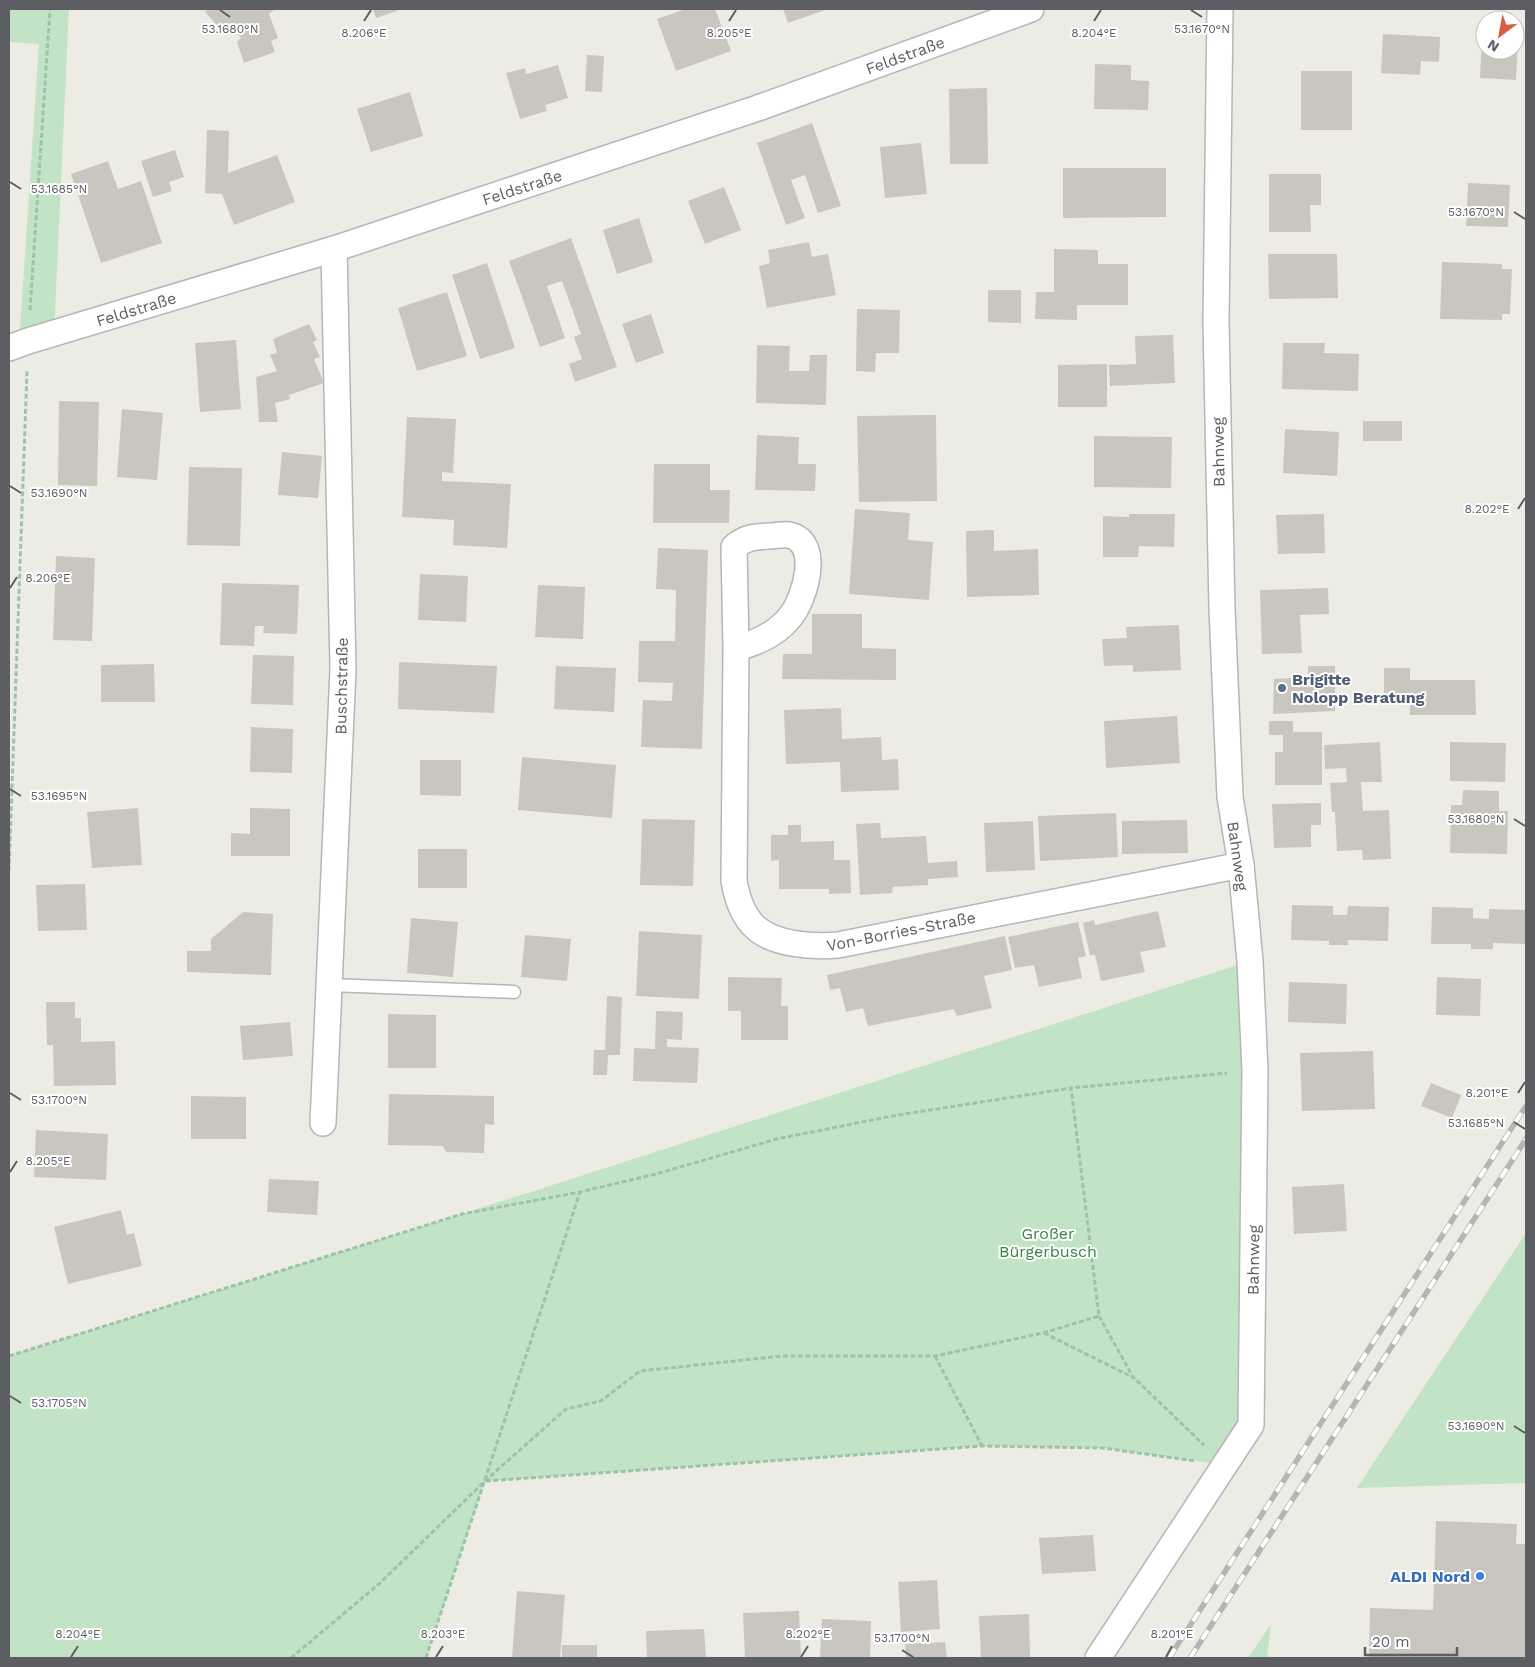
<svg xmlns="http://www.w3.org/2000/svg" width="1535" height="1667" viewBox="0 0 1535 1667" font-family="'Work Sans',sans-serif">
  <rect width="100%" height="100%" fill="#edece4"/>
  <g fill="#c3e3c6">
    <polygon points="9,9 69,9 54,334 19,345 39,44 9,42"/>
    <polygon points="1250,961 1251,1425 1225,1465 1103,1448 982,1446 485,1481 426,1658 9,1658 9,1356 462,1214"/>
    <polygon points="1526,1233 1526,1483 1357,1488"/>
    <polygon points="1271,1624 1267,1658 1248,1658"/>
  </g>
  <g fill="#c9c6c0">
    <polygon points="209,9 275,9 269,14 278,38 271,41 275,52 244,63 237,42 241,38 231,27 224,33 205,12"/>
    <polygon points="373,9 402,9 376,18"/>
    <polygon points="686,9 715,9 731,51 676,71 657,19"/>
    <polygon points="783,9 828,9 788,23"/>
    <polygon points="1483,19 1485,19 1485,50 1515,50 1515,20 1519,21 1516,80 1480,78"/>
    <polygon points="1383,34 1440,37 1439,62 1421,61 1420,75 1381,73"/>
    <polygon points="587,55 604,56 602,92 585,91"/>
    <polygon points="1095,64 1131,65 1131,80 1149,81 1148,110 1094,109"/>
    <polygon points="558,65 568,98 545,105 547,111 520,119 506,73 525,68 526,74"/>
    <rect x="1301" y="71" width="51" height="59"/>
    <polygon points="987,88 988,164 950,164 949,89"/>
    <polygon points="410,92 423,136 371,152 357,109"/>
    <polygon points="812,123 841,206 818,213 805,175 791,180 805,218 786,225 757,143"/>
    <polygon points="207,130 229,131 228,173 277,155 295,202 234,225 222,194 205,193"/>
    <polygon points="921,143 927,194 885,198 880,147"/>
    <polygon points="175,150 184,177 169,182 172,191 153,197 141,161"/>
    <polygon points="108,161 118,189 141,181 162,243 101,263 71,174"/>
    <polygon points="1063,168 1166,168 1166,217 1063,218"/>
    <polygon points="1269,174 1321,174 1321,205 1310,205 1311,232 1269,232"/>
    <polygon points="1468,183 1510,185 1508,227 1466,226"/>
    <polygon points="724,187 741,230 705,244 688,201"/>
    <polygon points="639,218 653,262 617,274 603,230"/>
    <polygon points="571,238 617,367 575,382 569,364 582,359 574,337 581,334 562,281 547,286 565,338 540,347 509,261"/>
    <polygon points="809,242 812,257 828,254 836,295 767,308 759,266 770,263 768,250"/>
    <polygon points="1054,249 1098,250 1098,264 1128,264 1128,305 1077,305 1077,320 1035,319 1036,292 1054,292"/>
    <polygon points="1268,254 1337,254 1338,298 1269,299"/>
    <polygon points="1442,262 1502,264 1502,269 1512,269 1510,314 1502,314 1502,320 1440,319"/>
    <polygon points="487,263 515,348 480,359 452,275"/>
    <polygon points="988,290 1021,290 1021,323 988,322"/>
    <polygon points="447,292 467,356 417,371 398,308"/>
    <polygon points="857,309 900,310 899,353 876,353 875,372 856,371"/>
    <polygon points="651,314 664,353 636,363 622,324"/>
    <polygon points="309,324 317,340 313,342 320,357 314,359 324,383 289,395 290,399 275,403 278,422 259,422 256,377 277,371 270,355 277,353 273,339"/>
    <polygon points="1173,335 1175,383 1110,386 1109,365 1136,364 1135,336"/>
    <polygon points="236,340 241,409 200,412 195,343"/>
    <polygon points="1283,343 1325,343 1324,353 1359,354 1358,391 1282,389"/>
    <polygon points="757,345 790,346 789,371 809,371 810,355 827,355 826,405 756,403"/>
    <polygon points="1107,364 1107,407 1058,407 1058,365"/>
    <polygon points="59,401 99,402 97,486 58,485"/>
    <polygon points="122,409 163,413 157,480 117,477"/>
    <polygon points="936,415 937,501 859,502 857,416"/>
    <polygon points="407,417 456,419 453,473 442,472 442,481 511,484 507,548 453,545 454,520 402,517"/>
    <rect x="1363" y="421" width="39" height="20"/>
    <polygon points="1285,429 1339,432 1337,476 1283,473"/>
    <polygon points="757,435 799,437 798,464 816,464 815,491 755,490"/>
    <polygon points="1094,436 1172,437 1171,488 1094,487"/>
    <polygon points="282,452 322,456 318,498 278,495"/>
    <polygon points="654,464 710,464 710,490 730,490 729,523 653,523"/>
    <polygon points="189,467 242,468 240,546 187,545"/>
    <polygon points="855,509 910,513 908,540 933,542 929,600 849,594"/>
    <polygon points="1129,514 1175,514 1174,547 1139,546 1138,557 1103,557 1103,516 1129,517"/>
    <polygon points="1324,514 1325,553 1278,554 1276,515"/>
    <polygon points="994,530 994,551 1038,549 1039,595 967,597 966,531"/>
    <polygon points="658,548 708,550 702,749 641,747 643,700 672,701 673,683 638,682 639,641 675,641 676,590 656,589"/>
    <polygon points="56,556 95,558 92,641 53,640"/>
    <polygon points="420,574 468,576 466,622 418,620"/>
    <polygon points="222,583 299,585 297,634 263,633 264,626 255,626 254,646 220,645"/>
    <polygon points="538,585 585,587 583,639 535,637"/>
    <polygon points="1328,588 1329,614 1300,615 1302,653 1262,654 1260,590"/>
    <polygon points="812,614 862,614 862,648 896,649 896,680 782,679 783,654 812,654"/>
    <polygon points="1179,625 1181,670 1133,672 1133,665 1104,666 1102,639 1127,638 1126,627"/>
    <polygon points="253,655 294,656 293,705 251,704"/>
    <polygon points="399,662 497,666 494,713 398,709"/>
    <polygon points="154,664 155,702 101,702 101,665"/>
    <polygon points="556,666 616,668 614,712 554,709"/>
    <polygon points="1308,666 1335,666 1335,711 1273,714 1274,679 1308,677"/>
    <polygon points="1384,668 1410,668 1410,680 1475,680 1476,715 1410,715 1410,696 1384,696"/>
    <polygon points="841,708 842,739 881,737 882,760 898,759 899,790 841,792 840,762 786,764 784,710"/>
    <polygon points="1177,716 1180,763 1106,768 1104,721"/>
    <polygon points="1269,721 1293,721 1293,732 1322,732 1322,785 1275,785 1275,752 1283,752 1283,735 1269,735"/>
    <polygon points="251,727 293,729 292,773 250,772"/>
    <polygon points="1380,742 1382,782 1361,782 1363,811 1389,810 1391,859 1363,860 1362,850 1337,851 1335,812 1332,812 1330,783 1347,782 1346,768 1325,769 1324,745"/>
    <polygon points="1450,742 1506,743 1505,782 1450,781"/>
    <polygon points="522,757 616,765 612,818 518,810"/>
    <polygon points="420,760 461,760 461,796 420,795"/>
    <polygon points="1463,790 1499,791 1499,811 1508,811 1507,854 1450,853 1451,805 1462,805"/>
    <polygon points="1321,803 1321,825 1311,825 1311,847 1274,848 1272,804"/>
    <polygon points="138,808 142,865 92,868 87,812"/>
    <polygon points="250,808 290,809 290,856 231,856 231,833 250,834"/>
    <polygon points="1116,813 1118,857 1040,861 1038,816"/>
    <polygon points="642,819 695,820 693,886 640,885"/>
    <polygon points="1187,820 1188,853 1122,854 1122,821"/>
    <polygon points="1033,821 1035,870 986,872 984,823"/>
    <polygon points="880,823 881,838 926,836 928,863 957,861 958,877 928,879 928,885 893,887 892,893 860,895 856,824"/>
    <polygon points="788,825 801,825 801,842 834,841 834,860 850,860 851,893 829,894 829,889 779,889 779,860 771,861 771,835 788,835"/>
    <rect x="418" y="849" width="49" height="39"/>
    <polygon points="85,884 87,930 38,931 36,885"/>
    <polygon points="1292,905 1333,906 1333,915 1347,915 1348,906 1389,907 1388,941 1348,940 1348,945 1329,945 1329,941 1291,940"/>
    <polygon points="1432,907 1473,908 1473,918 1489,919 1489,909 1526,910 1526,944 1493,943 1493,949 1471,949 1471,944 1431,944"/>
    <polygon points="1158,911 1166,947 1140,952 1145,972 1101,981 1095,955 1090,955 1083,923 1094,920 1095,925"/>
    <polygon points="243,912 273,914 271,975 187,972 187,951 211,951 211,939"/>
    <polygon points="411,918 458,922 453,977 407,973"/>
    <polygon points="1078,922 1086,956 1078,958 1082,978 1039,987 1034,965 1015,968 1008,937"/>
    <polygon points="639,931 702,935 699,999 636,996"/>
    <polygon points="525,935 571,939 567,981 521,977"/>
    <polygon points="1005,936 1012,970 984,976 992,1008 957,1016 954,1009 868,1026 863,1008 846,1012 840,988 830,990 827,975"/>
    <polygon points="728,977 782,978 781,1006 788,1006 788,1040 741,1040 741,1011 728,1011"/>
    <polygon points="1437,977 1481,979 1480,1016 1436,1015"/>
    <polygon points="1289,982 1347,984 1346,1024 1288,1022"/>
    <polygon points="607,996 622,997 620,1055 608,1055 607,1075 593,1075 594,1050 605,1050"/>
    <polygon points="46,1002 75,1002 75,1018 81,1018 81,1042 115,1041 116,1085 54,1086 53,1045 47,1045"/>
    <polygon points="656,1011 683,1012 682,1040 667,1039 667,1047 699,1048 697,1083 633,1081 634,1048 655,1049"/>
    <polygon points="388,1014 436,1015 436,1068 388,1068"/>
    <polygon points="290,1022 293,1056 243,1060 240,1026"/>
    <polygon points="1373,1051 1375,1109 1302,1111 1300,1053"/>
    <polygon points="1431,1083 1461,1095 1452,1118 1421,1106"/>
    <polygon points="389,1094 494,1096 494,1125 485,1124 484,1153 446,1152 443,1146 388,1145"/>
    <polygon points="191,1096 246,1097 246,1139 191,1139"/>
    <polygon points="36,1130 108,1134 106,1180 34,1177"/>
    <polygon points="269,1179 319,1181 317,1215 267,1212"/>
    <polygon points="1344,1184 1347,1231 1294,1234 1292,1187"/>
    <polygon points="121,1210 127,1235 134,1233 142,1266 68,1284 54,1227"/>
    <polygon points="1436,1521 1517,1524 1516,1544 1526,1544 1526,1658 1369,1658 1370,1608 1433,1610"/>
    <polygon points="1093,1535 1096,1571 1042,1574 1039,1538"/>
    <polygon points="937,1580 940,1629 901,1632 898,1582"/>
    <polygon points="517,1591 565,1595 560,1658 512,1658"/>
    <polygon points="799,1611 801,1658 745,1658 743,1613"/>
    <polygon points="1029,1614 1030,1658 981,1658 979,1616"/>
    <polygon points="822,1619 871,1621 870,1658 820,1658"/>
    <polygon points="704,1629 706,1658 647,1658 646,1631"/>
    <polygon points="945,1642 947,1658 906,1658 905,1644"/>
    <rect x="562" y="1645" width="35" height="13"/>
  </g>
  <g fill="none" stroke-linecap="round" stroke-linejoin="round">
    <g stroke="#b4b6ba" stroke-width="15">
      <polyline id="lane" points="329,985 514,992"/>
    </g>
    <g stroke="#b4b6ba" stroke-width="28">
      <g id="street">
        <polyline points="9,348 28,341 334,249 466,205 758,108 1031,9"/>
        <path d="M736,648C757,643 777,634 791,616C805,598 822,542 789,535C783,534 775,536 769,536C754,537 746,537 734,547L736,648L734,881C737,898 742,915 755,927C774,945 813,947 838,945L1241,865"/>
        <polyline points="323,1123 343,669 334,249"/>
        <polyline points="1098,1658 1251,1425 1255,1070 1250,961 1241,865 1230,797 1222,609 1216,322 1220,9"/>
      </g>
    </g>
    <g stroke="#9cc3ac" stroke-width="3" stroke-dasharray="5 2.5" stroke-linecap="butt">
      <polyline points="30,310 50,9"/>
      <polyline points="9,871 27,371"/>
      <polyline points="1099,1316 1133,1377 1204,1445"/>
      <polyline points="1044,1333 1132,1377"/>
      <polyline points="9,1356 462,1214 580,1192 656,1174 777,1139 892,1116 1071,1088"/>
      <polyline points="935,1356 982,1446"/>
      <polyline points="486,1481 982,1446 1103,1448 1195,1461"/>
      <polyline points="291,1658 379,1584 485,1481 566,1409 601,1401 640,1371 782,1356 935,1356 1043,1333 1099,1316 1071,1088 1227,1073"/>
      <polyline points="426,1658 580,1192"/>
    </g>
    <use href="#lane" stroke="#fff" stroke-width="12"/>
    <use href="#street" stroke="#fff" stroke-width="25"/>
    <g stroke="#b4b5b5" stroke-width="5.5">
      <g id="rail">
        <polyline points="1169,1658 1526,1106"/>
        <polyline points="1190,1658 1526,1139"/>
      </g>
    </g>
    <use href="#rail" stroke="#fff" stroke-width="4" stroke-dasharray="11" stroke-linecap="butt"/>
  </g>
  <path fill="none" stroke="#5c5e63" stroke-width="2" d="M220,10L230,17M1191,10L1202,17M364,21L371,10M729,21L736,10M1094,21L1101,10M10,182L21,189M1514,212L1525,219M10,486L21,493M1518,509L1525,498M10,588L17,577M10,789L21,796M1514,819L1525,826M10,1093L21,1100M1518,1093L1525,1082M1514,1122L1525,1129M10,1172L17,1161M10,1396L21,1403M1514,1426L1525,1433M902,1650L913,1657M71,1657L78,1646M436,1657L443,1646M801,1657L808,1646M1166,1657L1172,1646"/>
  <circle fill="#5c6f8a" stroke="#fff" stroke-width="2" cx="1282" cy="688" r="5"/>
  <circle fill="#3f7fe0" stroke="#fff" stroke-width="2" cx="1480" cy="1576" r="5"/>
  <g text-anchor="middle" stroke-width="4" stroke-linejoin="round" paint-order="stroke">
    <g font-size="16" fill="#5c5e63" stroke="#fff">
      <text transform="translate(905 55) rotate(-20)" y="6">Feldstraße</text>
      <text transform="translate(522 187) rotate(-18)" y="6">Feldstraße</text>
      <text transform="translate(136 309) rotate(-17)" y="6">Feldstraße</text>
      <text transform="translate(1218 452) rotate(-91)" y="6">Bahnweg</text>
      <text transform="translate(341 686) rotate(-89)" y="6">Buschstraße</text>
      <text transform="translate(1238 856) rotate(82)" y="6">Bahnweg</text>
      <text transform="translate(901 931) rotate(-11)" y="6">Von-Borries-Straße</text>
      <text transform="translate(1253 1260) rotate(-89)" y="6">Bahnweg</text>
    </g>
    <g font-size="16" font-weight="bold" fill="#4e5e75" stroke="#fff" text-anchor="start">
      <text x="1292" y="685">Brigitte<tspan x="1292" dy="18">Nolopp Beratung</tspan></text>
    </g>
    <g font-size="16" fill="#3d8148" stroke="#fff">
      <text x="1048" y="1239">Großer<tspan x="1048" dy="18">Bürgerbusch</tspan></text>
    </g>
    <g font-size="16" font-weight="bold" fill="#366cbe" stroke="#fff" text-anchor="end">
      <text x="1470" y="1582">ALDI Nord</text>
    </g>
  </g>
  <g font-size="12" text-anchor="middle" fill="#5c5e63" stroke="#fff" stroke-width="4" stroke-linejoin="round" paint-order="stroke">
    <text x="1202" y="33">53.1670°N</text>
    <text x="230" y="33">53.1680°N</text>
    <text x="364" y="37">8.206°E</text>
    <text x="729" y="37">8.205°E</text>
    <text x="1094" y="37">8.204°E</text>
    <text x="59" y="193">53.1685°N</text>
    <text x="1476" y="216">53.1670°N</text>
    <text x="59" y="497">53.1690°N</text>
    <text x="1487" y="513">8.202°E</text>
    <text x="48" y="582">8.206°E</text>
    <text x="59" y="800">53.1695°N</text>
    <text x="1476" y="823">53.1680°N</text>
    <text x="1487" y="1097">8.201°E</text>
    <text x="59" y="1104">53.1700°N</text>
    <text x="1476" y="1127">53.1685°N</text>
    <text x="48" y="1165">8.205°E</text>
    <text x="59" y="1407">53.1705°N</text>
    <text x="1476" y="1430">53.1690°N</text>
    <text x="78" y="1638">8.204°E</text>
    <text x="443" y="1638">8.203°E</text>
    <text x="808" y="1638">8.202°E</text>
    <text x="1172" y="1638">8.201°E</text>
    <text x="902" y="1642">53.1700°N</text>
  </g>
  <rect width="1535" height="1667" fill="none" stroke="#5c5e63" stroke-width="20"/>
  <g transform="translate(1500 35) rotate(212)"><circle r="24" fill="#ffffff" stroke="#bebfc1"/>
  <path d="M0-4L9 19L0 12L-9 19Z" fill="#d95c3e"/>
  <text y="-8" font-size="14" font-weight="bold" text-anchor="middle" fill="#5c5e63">N</text>
  </g>
  <path d="M1365 1647v8h92v-8" fill="none" stroke="#5c5e63" stroke-width="2.5"/>
  <text x="1372" y="1647" font-size="15" fill="#5c5e63" stroke="#ffffff" stroke-width="4" paint-order="stroke">20 m</text>
</svg>
